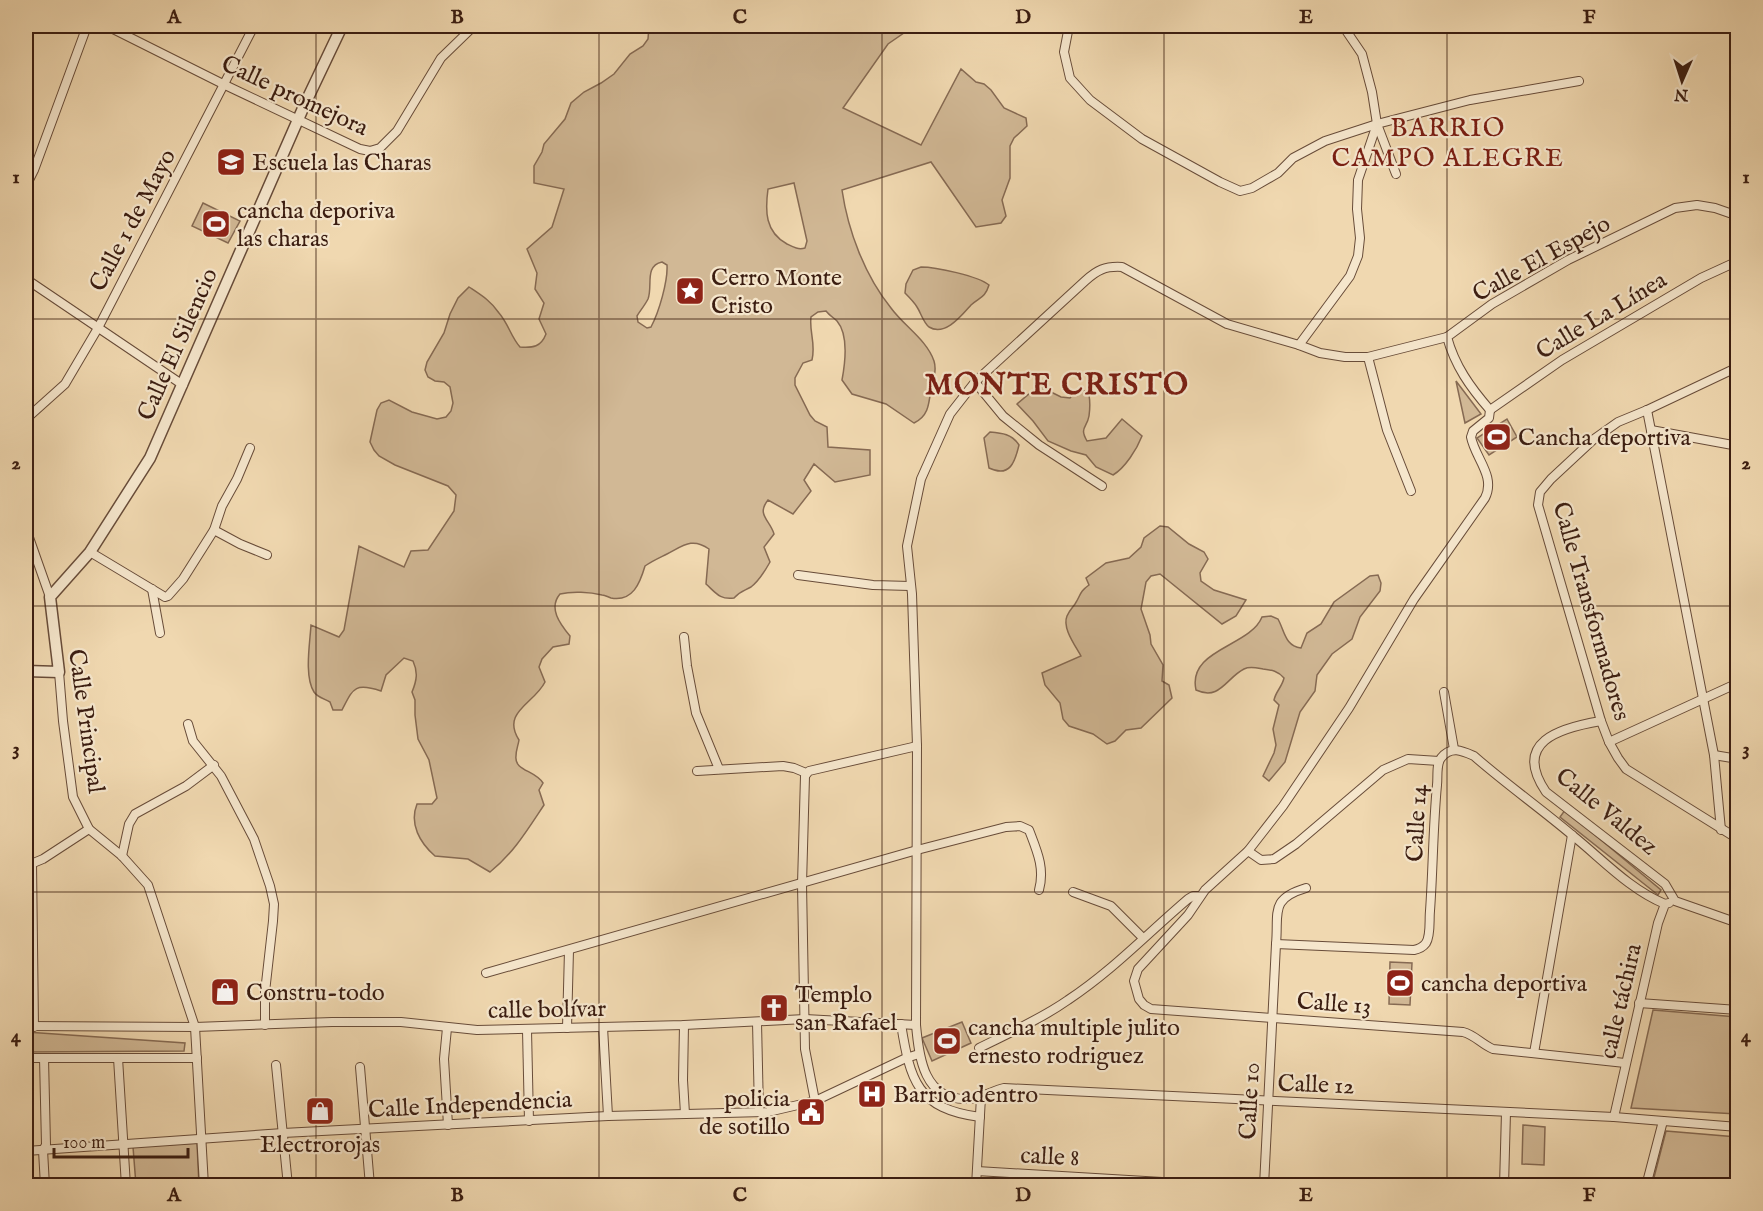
<svg xmlns="http://www.w3.org/2000/svg" width="1763" height="1211" viewBox="0 0 1763 1211" font-family="'IM FELL English',serif">
  <rect width="100%" height="100%" fill="#f0d8b0"/>
  <filter id="stains"><feTurbulence type="fractalNoise" baseFrequency=".00333" numOctaves="4"/><feColorMatrix values="0 0 0 0 .2 0 0 0 0 .09 0 0 0 0 .02 0 0 0 .5 -.17"/></filter>
  <radialGradient id="worn" r=".72"><stop offset=".6" stop-color="#630" stop-opacity="0"/><stop offset="1" stop-color="#630" stop-opacity=".3"/></radialGradient>
  <g fill="#d1b895" stroke="#866a53" stroke-width="1.5" fill-rule="evenodd">
    <path d="M649,26H914L888,44L843,108L921,145L961,69L976,82L984,84L991,90L1004,108L1026,118L1027,126L1014,138L1010,146V178L1002,200L1006,216L1001,223L976,227L931,162L842,190C848,231 865,276 891,308C904,326 927,340 934,361C937,371 933,379 931,388C929,403 929,416 914,423L886,404L852,394L842,380C845,364 849,335 837,321C834,318 829,315 826,311L818,312L811,317C809,332 816,343 812,360L803,363L795,378V385L810,415L815,421L827,427L828,447L870,450V475L835,482L814,464L804,480L811,491L793,514L768,500C756,515 770,520 774,534L764,547L770,562C765,571 759,581 751,587C744,591 740,591 734,598C720,600 716,593 706,584L709,549C692,537 683,546 667,554C659,558 652,561 645,566C640,583 633,602 611,598C608,597 605,595 602,595C590,592 572,591 560,594C548,608 560,624 570,636L569,644L553,647L542,659L539,667L545,682C534,704 501,712 519,740C518,746 516,750 516,756C514,771 535,770 543,783L539,790L544,805C528,829 513,854 490,872L468,859L435,856C420,843 409,824 417,804H432L437,798L429,760L418,739L415,715V700L412,692C417,680 418,672 413,661L404,658L386,675L381,691C354,682 353,689 342,710H333L330,702C325,699 317,697 314,692C304,676 310,643 311,625L339,637L344,630L359,546L404,567L411,551L428,550L454,511L456,495L448,486L395,465L379,456L374,450L370,442L377,410L381,403L389,400L412,412L437,419L446,417L451,411L453,403L450,387L444,382L435,381L428,377L425,370L427,362L444,333L450,314L458,298L469,287C481,295 491,301 499,313C508,323 511,337 520,347C533,348 541,347 546,334L539,319L544,303L535,289L537,273L527,249L552,227L564,189L534,183V166L542,152L544,144L565,119L571,103L584,92L601,83L614,74L630,54L643,46L648,39ZM794,183L807,241L805,248C798,250 793,247 787,244C765,232 765,211 768,189ZM662,262L667,265C668,281 659,312 651,327L647,328L638,322L637,316C640,311 645,305 648,299C653,286 644,266 662,262Z"/>
    <polygon points="203,203 240,221 228,243 192,226"/>
    <path d="M921,267C936,267 978,276 989,285C985,298 980,297 971,305C962,315 945,337 929,327C923,322 921,313 917,307C914,302 909,297 905,293L906,284L913,270Z"/>
    <polygon points="1456,381 1481,414 1465,423"/>
    <path d="M1041,384L1053,393L1061,397L1070,398L1075,392L1082,389L1089,395C1090,401 1090,409 1089,416C1087,428 1079,427 1087,441L1106,438L1122,419L1142,436C1137,449 1125,468 1113,475L1096,467L1086,455L1071,451L1048,441L1033,421L1017,404Z"/>
    <polygon points="1507,419 1517,437 1489,455 1477,438"/>
    <path d="M990,432C1002,433 1012,434 1019,445C1015,462 1010,478 989,468L984,438Z"/>
    <path d="M1160,526L1168,527L1189,544L1204,552L1208,559L1200,573L1201,581L1214,590L1246,600L1236,616L1222,624L1160,574L1151,576L1146,582L1141,609L1150,635L1151,644L1163,665L1162,681L1169,685L1172,698L1141,728L1126,730L1115,741L1107,744L1093,734L1069,726L1063,719L1060,703L1045,685L1042,673L1081,656C1075,645 1062,628 1067,616C1069,611 1072,608 1075,604C1081,595 1079,592 1089,585L1086,578L1106,563L1129,558L1141,547L1144,538Z"/>
    <path d="M1378,575L1381,583L1380,591L1360,617L1352,639L1332,654L1317,675L1315,691L1300,712L1285,762L1269,781L1263,776L1274,753L1276,745L1273,729L1279,705L1274,700C1276,691 1282,687 1284,678C1278,671 1272,670 1263,669C1257,668 1250,666 1244,669C1226,678 1220,701 1196,690C1187,649 1250,647 1262,617L1271,616L1278,619C1285,632 1285,646 1301,648L1307,633L1321,624L1334,602L1370,576Z"/>
    <polygon points="1565,810 1661,890 1658,895 1560,817"/>
    <polygon points="1390,962 1412,963 1410,1005 1389,1004"/>
    <polygon points="1653,1010 1737,1017 1737,1114 1631,1108"/>
    <polygon points="962,1022 971,1043 932,1061 922,1038"/>
    <polygon points="26,1032 185,1043 184,1051 26,1052"/>
    <polygon points="1523,1125 1545,1127 1544,1165 1522,1164"/>
    <polygon points="1666,1131 1737,1137 1737,1169 1733,1185 1652,1185"/>
    <polygon points="197,1143 199,1185 136,1185 133,1147"/>
  </g>
  <g fill="none" stroke-linecap="round" stroke-linejoin="round">
    <g stroke="#684c39" stroke-width="10">
      <g id="minor">
        <polyline points="107,26 225,85 360,149 370,151 380,148 397,131 441,58 474,26"/>
        <polyline points="1069,26 1064,52 1070,78 1090,100 1142,139 1220,182 1240,191 1252,188 1278,173 1293,158 1325,141 1377,124 1470,100 1579,81"/>
        <polyline points="1377,124 1396,174"/>
        <polyline points="26,186 34,170 87,26"/>
        <polyline points="26,279 183,385"/>
        <polyline points="1299,345 1350,276 1358,256 1360,238 1357,209 1358,180 1377,124 1372,92 1362,54 1343,26"/>
        <polyline points="1368,357 1387,430 1411,491"/>
        <polyline points="1738,367 1647,410 1618,422 1594,439 1551,479 1540,492 1538,505 1601,721 1609,742 1618,758 1626,769 1738,839"/>
        <polyline points="975,382 1003,416 1039,445 1102,486"/>
        <path d="M1490,410L1489,418L1473,431L1471,437C1475,458 1496,476 1485,498L1414,599L1349,708L1283,806L1248,851L1205,890L1188,915L1138,969L1134,981L1139,999L1144,1005L1151,1009L1463,1032C1475,1035 1481,1044 1493,1049L1625,1063"/>
        <path d="M1490,410C1470,387 1455,366 1447,337L1492,304L1568,260L1675,208L1697,205L1715,208L1738,216"/>
        <polyline points="1490,410 1562,360 1701,278 1738,261"/>
        <polyline points="1647,410 1714,755 1721,830"/>
        <polyline points="26,419 65,384 98,328 254,26"/>
        <polyline points="1651,430 1738,446"/>
        <polyline points="26,529 50,597"/>
        <polyline points="214,530 240,544 267,555"/>
        <polyline points="90,552 165,597 168,596 183,579 214,530 222,506 237,479 250,448"/>
        <polyline points="798,575 873,585 910,586"/>
        <polyline points="152,589 160,633"/>
        <polyline points="684,637 687,666 696,713 719,769"/>
        <polyline points="59,672 63,721 73,797 89,829 122,856 148,885 195,1027 204,1186"/>
        <polyline points="1444,692 1454,749"/>
        <path d="M1601,721C1559,728 1512,742 1546,792L1665,884L1675,901L1738,923"/>
        <polyline points="188,724 193,741 221,776 254,839 270,886 274,904 273,921 265,992 265,1025"/>
        <polyline points="1609,742 1738,683"/>
        <polyline points="1714,755 1738,759"/>
        <polyline points="697,771 783,766 794,768 806,773"/>
        <polyline points="1248,851 1261,860 1274,859 1296,844 1383,770 1408,759 1439,761"/>
        <polyline points="122,856 129,824 135,814 186,786 214,765"/>
        <polyline points="32,863 34,1027"/>
        <polyline points="26,866 43,859 89,829"/>
        <polyline points="1073,892 1111,906 1143,938"/>
        <path d="M1276,944C1279,913 1269,899 1306,888"/>
        <path d="M486,973L917,850L1006,827L1020,826L1029,830C1037,851 1045,868 1039,890"/>
        <polyline points="1639,1003 1738,1010"/>
        <polyline points="757,1022 759,1112"/>
        <path d="M901,1024C910,1080 917,1109 980,1117"/>
        <polyline points="684,1025 683,1080 685,1114"/>
        <path d="M916,1025C919,1058 924,1101 968,1099C981,1098 992,1091 1004,1088L1614,1117L1738,1127"/>
        <path d="M26,1026L195,1027L332,1022H401L477,1030L684,1025L805,1019L916,1025L917,746L912,594L907,546L921,479L950,414L975,382L1085,281C1097,270 1105,266 1122,267L1227,324L1299,345L1320,353L1345,357H1368L1447,337"/>
        <polyline points="603,1027 608,1116"/>
        <polyline points="447,1028 444,1059 448,1125"/>
        <polyline points="567,1028 569,950"/>
        <polyline points="527,1030 529,1121"/>
        <path d="M979,1048C1009,1033 1041,1019 1068,1000C1112,971 1148,933 1188,899L1193,896H1200"/>
        <polyline points="1534,1053 1572,835"/>
        <polyline points="26,1058 197,1058"/>
        <polyline points="44,1058 46,1145 43,1150 45,1186"/>
        <polyline points="118,1058 126,1186"/>
        <polyline points="276,1065 288,1186"/>
        <polyline points="360,1067 370,1186"/>
        <polyline points="815,1101 805,1049 802,884 805,776 809,771 917,746"/>
        <polyline points="1614,1117 1658,923 1665,904 1669,903"/>
        <polyline points="26,1151 283,1133 608,1116 768,1112 815,1101 906,1058 919,1054"/>
        <polyline points="977,1171 1229,1186"/>
        <polyline points="976,1186 981,1097"/>
        <path d="M1264,1186L1276,944L1414,950C1419,949 1423,947 1426,943C1431,935 1429,920 1430,911C1433,869 1433,827 1437,785C1438,777 1436,764 1441,758C1451,745 1463,751 1474,756C1506,784 1540,808 1572,835C1602,859 1629,889 1665,904"/>
        <polyline points="1504,1186 1506,1112"/>
        <polyline points="1646,1186 1663,1121"/>
      </g>
    </g>
    <g stroke="#684c39" stroke-width="13">
      <polyline id="tertiary" points="26,671 59,672 50,597 90,552 150,458 304,106 342,26"/>
    </g>
    <use href="#minor" stroke="#f5e6cc" stroke-width="8"/>
    <use href="#tertiary" stroke="#f5e6cc" stroke-width="10"/>
  </g>
  <path fill="none" stroke="#3b1d11" stroke-width="1.5" stroke-opacity="0.55" d="M316,26V1186M599,26V1186M882,26V1186M1164,26V1186M1447,26V1186M26,319H1738M26,606H1738M26,892H1738"/>
  <defs>
    <g id="school-square" transform="scale(1.5)"><rect x="-9" y="-9" width="18" height="18" rx="4" fill="#8f2418" stroke="#f5e6cc"/><path d="M0-5L7-2L0 1L-7-2ZM-4 1L0 2.5L4 1V4Q0 6-4 4Z" fill="#fff"/></g>
    <g id="stadium-square" transform="scale(1.5)"><rect x="-9" y="-9" width="18" height="18" rx="4" fill="#8f2418" stroke="#f5e6cc"/><path d="M0-5a6.5 5 0 1 0 0 10a6.5 5 0 1 0 0-10ZM-3.5-1.8h7v3.6h-7Z" fill="#fff"/></g>
    <g id="sight-square" transform="scale(1.5)"><rect x="-9" y="-9" width="18" height="18" rx="4" fill="#8f2418" stroke="#f5e6cc"/><path d="M0-6L1.8-2.2L6-1.7L2.9 1.2L3.7 5.4L0 3.3L-3.7 5.4L-2.9 1.2L-6-1.7L-1.8-2.2Z" fill="#fff"/></g>
    <g id="shop-square" transform="scale(1.5)"><rect x="-9" y="-9" width="18" height="18" rx="4" fill="#8f2418" stroke="#f5e6cc"/><path d="M-5-2.5h2.3a2.7 3.5 0 0 1 5.4 0H5L5.5 6h-11ZM-1.5-2.5h3a1.5 2.3 0 0 0-3 0Z" fill="#fff"/></g>
    <g id="church-square" transform="scale(1.5)"><rect x="-9" y="-9" width="18" height="18" rx="4" fill="#8f2418" stroke="#f5e6cc"/><path d="M-1.2-6h2.4v3.5h3.3v2.4h-3.3V6h-2.4V-.1h-3.3v-2.4h3.3Z" fill="#fff"/></g>
    <g id="hospital-square" transform="scale(1.5)"><rect x="-9" y="-9" width="18" height="18" rx="4" fill="#8f2418" stroke="#f5e6cc"/><path d="M-5-5h3v3.5h4V-5h3V5h-3V1.5h-4V5h-3Z" fill="#fff"/></g>
    <g id="civic-square" transform="scale(1.5)"><rect x="-9" y="-9" width="18" height="18" rx="4" fill="#8f2418" stroke="#f5e6cc"/><path d="M-.6-6.5H3V-4.5H.6V-3L4-1V1h2V6H-6V1h2V-1L-.6-3ZM-1.2 2.5V6h2.4V2.5Z" fill="#fff"/></g>
  </defs>
  <g fill-rule="evenodd">
    <use href="#school-square" x="231" y="162"/>
    <use href="#stadium-square" x="216" y="224"/>
    <use href="#sight-square" x="690" y="291"/>
    <use href="#stadium-square" x="1497" y="437"/>
    <use href="#stadium-square" x="1400" y="983"/>
    <use href="#shop-square" x="225" y="992"/>
    <use href="#church-square" x="774" y="1008"/>
    <use href="#stadium-square" x="947" y="1041"/>
    <use href="#hospital-square" x="872" y="1094"/>
    <use href="#shop-square" x="320" y="1111"/>
    <use href="#civic-square" x="811" y="1112"/>
  </g>
  <g text-anchor="middle" stroke-width="4.5" stroke-linejoin="round" paint-order="stroke">
    <g font-size="24" fill="#3b1d11" stroke="#f5e6cc">
      <text transform="translate(295 95) rotate(25)" y="8">Calle promejora</text>
      <text transform="translate(132 220) rotate(-62)" y="8">Calle 1 de Mayo</text>
      <text transform="translate(1541 258) rotate(-29)" y="8">Calle El Espejo</text>
      <text transform="translate(1601 315) rotate(-31)" y="8">Calle La Línea</text>
      <text transform="translate(177 344) rotate(-66)" y="8">Calle El Silencio</text>
      <text transform="translate(1592 611) rotate(74)" y="8">Calle Transformadores</text>
      <text transform="translate(87 721) rotate(82)" y="8">Calle Principal</text>
      <text transform="translate(1607 811) rotate(39)" y="8">Calle Valdez</text>
      <text transform="translate(1416 823) rotate(-87)" y="8">Calle 14</text>
      <text transform="translate(1620 1001) rotate(-77)" y="8">calle táchira</text>
      <text transform="translate(1334 1003) rotate(4)" y="8">Calle 13</text>
      <text transform="translate(547 1009) rotate(-1)" y="8">calle bolívar</text>
      <text transform="translate(1316 1084) rotate(2)" y="8">Calle 12</text>
      <text transform="translate(1249 1101) rotate(-87)" y="8">Calle 10</text>
      <text transform="translate(470 1104) rotate(-3)" y="8">Calle Independencia</text>
      <text transform="translate(1050 1156) rotate(3)" y="8">calle 8</text>
    </g>
    <g font-size="24" fill="#3b1d11" stroke="#f5e6cc" text-anchor="start">
      <text x="252" y="170">Escuela las Charas</text>
      <text x="237" y="218">cancha deporiva<tspan x="237" dy="28">las charas</tspan></text>
      <text x="711" y="285">Cerro Monte<tspan x="711" dy="28">Cristo</tspan></text>
      <text x="1518" y="445">Cancha deportiva</text>
      <text x="1421" y="991">cancha deportiva</text>
      <text x="246" y="1000">Constru-todo</text>
      <text x="795" y="1002">Templo<tspan x="795" dy="28">san Rafael</tspan></text>
      <text x="968" y="1035">cancha multiple julito<tspan x="968" dy="28">ernesto rodriguez</tspan></text>
      <text x="893" y="1102">Barrio adentro</text>
      <text x="790" y="1106" text-anchor="end">policia<tspan x="790" dy="28">de sotillo</tspan></text>
      <text x="320" y="1152" text-anchor="middle">Electrorojas</text>
    </g>
    <g font-size="26" letter-spacing="1.5" fill="#7a1f14" stroke="#f5e6cc">
      <text x="1448" y="136">BARRIO<tspan x="1448" dy="30">CAMPO ALEGRE</tspan></text>
    </g>
    <g font-size="30" font-weight="bold" letter-spacing="1.5" fill="#7a1f14" stroke="#f5e6cc">
      <text x="1057" y="394">MONTE CRISTO</text>
    </g>
  </g>
  <rect width="1763" height="1211" fill="none" stroke="#f0d8b0" stroke-width="66"/>
  <g transform="translate(1682 81) rotate(183)" stroke="#f5e6cc" stroke-width="4.5" paint-order="stroke">
  <path d="M0-4.5L10 22L0 15L-10 22Z" fill="#3b1d11"/>
  <text y="-9" font-size="16" font-weight="bold" text-anchor="middle" fill="#3b1d11">N</text>
  </g>
  <path d="M54 1148v9h134v-9" fill="none" stroke="#3b1d11" stroke-width="3"/>
  <text x="63" y="1148" font-size="18" fill="#3b1d11" stroke="#f5e6cc" stroke-width="4.5" paint-order="stroke">100 m</text>
  <rect x="33" y="33" width="1697" height="1145" fill="none" stroke="#3b1d11" stroke-width="2"/>
  <g font-size="20" text-anchor="middle" font-weight="bold" fill="#3b1d11">
    <text x="174" y="23">A</text>
    <text x="457" y="23">B</text>
    <text x="740" y="23">C</text>
    <text x="1023" y="23">D</text>
    <text x="1306" y="23">E</text>
    <text x="1589" y="23">F</text>
    <text x="16" y="183">1</text>
    <text x="1746" y="183">1</text>
    <text x="16" y="469">2</text>
    <text x="1746" y="469">2</text>
    <text x="16" y="755">3</text>
    <text x="1746" y="755">3</text>
    <text x="16" y="1042">4</text>
    <text x="1746" y="1042">4</text>
    <text x="174" y="1201">A</text>
    <text x="457" y="1201">B</text>
    <text x="740" y="1201">C</text>
    <text x="1023" y="1201">D</text>
    <text x="1306" y="1201">E</text>
    <text x="1589" y="1201">F</text>
  </g>
  <rect width="100%" height="100%" filter="url(#stains)"/>
  <rect width="100%" height="100%" fill="url(#worn)"/>
</svg>
